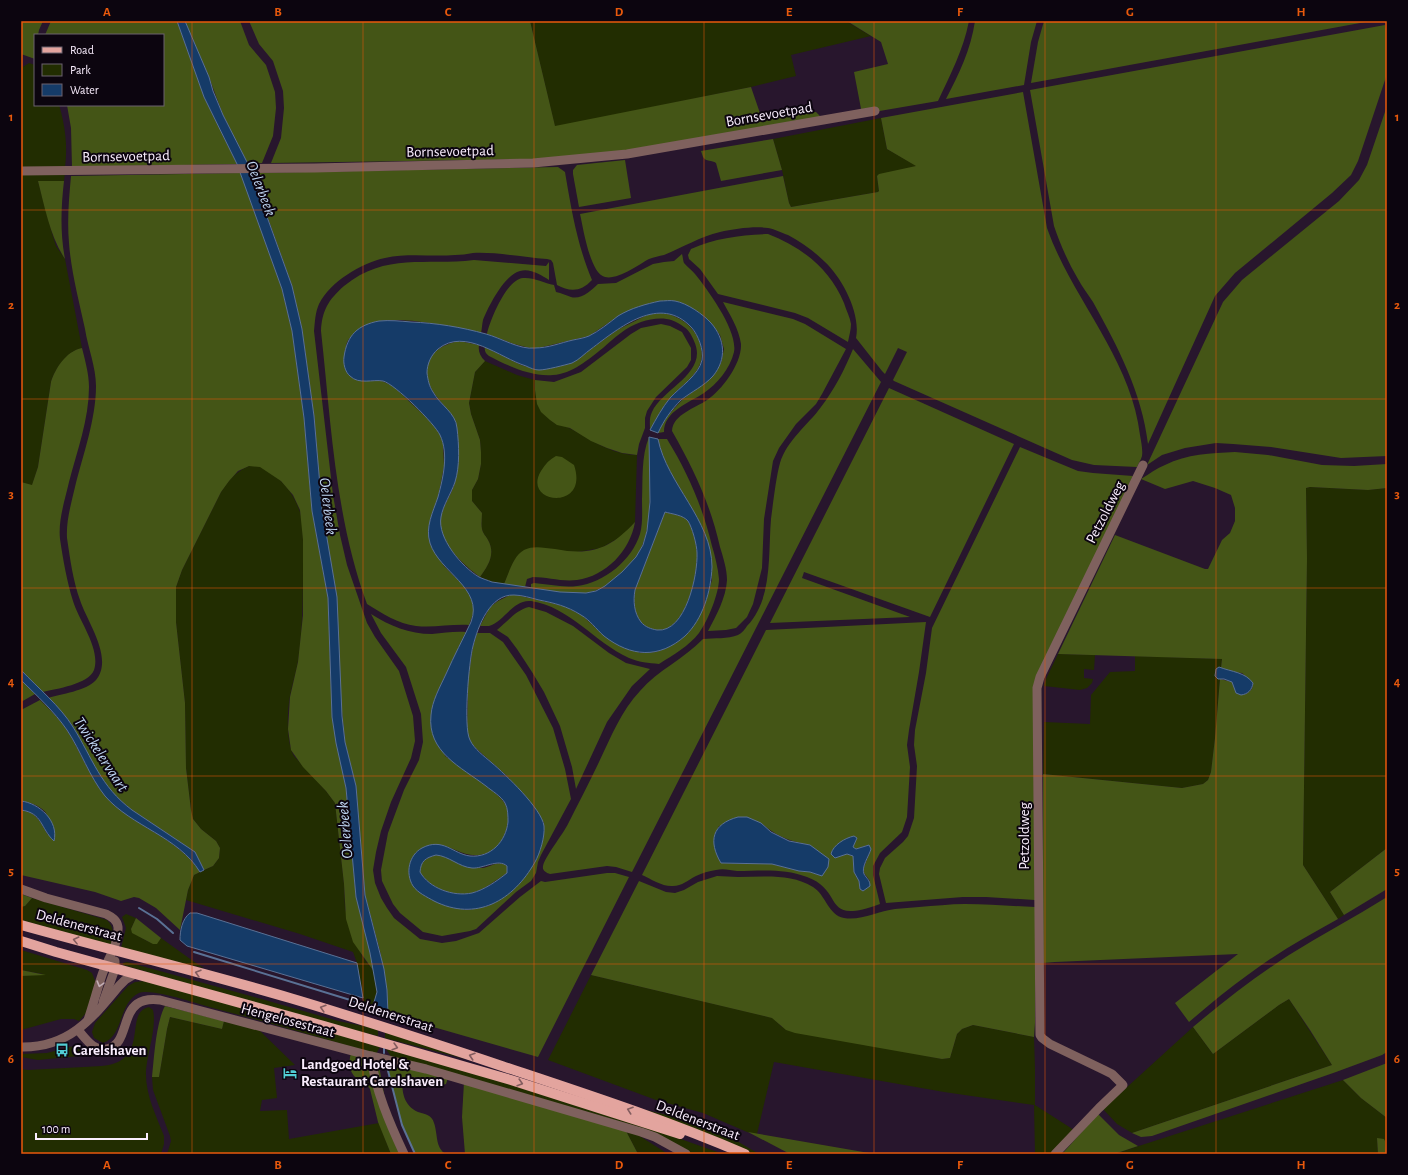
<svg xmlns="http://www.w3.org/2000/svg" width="1408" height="1175" viewBox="0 0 1408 1175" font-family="'Alegreya Sans',sans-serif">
  <rect width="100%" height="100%" fill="#28162d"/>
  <g fill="#222d01">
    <polygon points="530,21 846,21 871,36 791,55 796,76 751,87 555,127"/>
    <path d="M29,63L35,65V105H59C65,124 68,147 65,167L21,168V68Z"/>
    <polygon points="881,118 887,149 917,166 877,176 879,191 878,192 791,207 789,203 782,170 773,139"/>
    <path d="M21,173H65L64,181H38L52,233L56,246L65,259L82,348C67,351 55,369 51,382L38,467L32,486L21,482Z"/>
    <path d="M485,361L517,375L535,380C535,383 534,386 535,389C535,395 546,415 550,419C555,426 563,424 569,428C591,439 611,455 637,455L635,522L622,536L601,548L577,552L565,551L514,561L504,584L492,582L480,577C488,566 496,554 488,540C486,536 483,534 482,529C481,524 482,518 482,513L472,501V490L478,479L481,464V452L480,440L471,414L469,403L475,372Z"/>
    <path d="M249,466C253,466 258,466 261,467C279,475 293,492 299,509C304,522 303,546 303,560C303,594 303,627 298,661C296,673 292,684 290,696C287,712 286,742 294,756L326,791L335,803L344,884L345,909L362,956L375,973L377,992L372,1009L365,1006L357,963L353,952L300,934L186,900L188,890L194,875L213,866L219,858L220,848L216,841L201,829L193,819L191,810L186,768L185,703L176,622V587L182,570L221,492C229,480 235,472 249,466Z"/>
    <polygon points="1310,487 1368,490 1387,488 1387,848 1330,892 1344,915 1338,919 1303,865 1307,558 1306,488"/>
    <polygon points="1058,654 1095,655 1094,670 1084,669 1084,678 1093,679 1092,683 1087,688 1080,690 1044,686 1046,679"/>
    <polygon points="1135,656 1222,659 1221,668 1219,667 1218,679 1220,679 1215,738 1211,772 1208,780 1203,784 1182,788 1043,774 1044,722 1090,724 1091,695 1110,672 1135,671"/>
    <path d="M32,898L107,920C115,928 113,935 111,945L21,920V907L25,906Z"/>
    <path d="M126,914L136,918L131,929C138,935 147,944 157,943L161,938L193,961L204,968L168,960L121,948L126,928L122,917Z"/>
    <polygon points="21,950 87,970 92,973 96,983 86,1013 79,1021 74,1019 61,1019 21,1030 21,976 43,974 21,970"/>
    <polygon points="127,962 265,1000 338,1021 378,1029 378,1036 337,1026 123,965 123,963"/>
    <polygon points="591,975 773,1018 782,1027 942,1059 950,1058 957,1034 962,1029 973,1025 1034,1037 1035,1069 1035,1105 1074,1130 1052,1154 1035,1154 1034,1105 944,1092 774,1062 757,1134 747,1132 703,1113 656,1100 548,1060"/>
    <path d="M145,981L280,1016L380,1047L376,1054C322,1038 267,1022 213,1008C198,1004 152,988 139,993C118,1003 124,1036 103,1043L94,1038L92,1032L95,1023L128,986L135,982Z"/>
    <polygon points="1289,999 1332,1065 1132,1133 1117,1124 1103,1109 1193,1027 1213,1054 1279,1005"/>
    <path d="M149,1007L153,1010C157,1027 147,1054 146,1071C145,1094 156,1115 164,1136V1144L161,1154H21V1069L28,1070C47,1069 65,1068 84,1067C95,1066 108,1067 118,1062C145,1049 126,1012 149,1007Z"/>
    <polygon points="170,1017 222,1029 224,1021 259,1030 295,1065 274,1068 277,1098 262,1100 260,1111 287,1110 289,1139 379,1123 391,1154 167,1154 171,1141 170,1136 153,1090 152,1077 159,1077 167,1029"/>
    <polygon points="385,1032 469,1060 385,1038"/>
    <polygon points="75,1046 89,1055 38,1060 21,1057 21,1054 47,1053 70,1047"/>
    <polygon points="386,1049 474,1072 658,1131 723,1154 690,1154 667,1140 392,1058"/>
    <polygon points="1343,1080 1361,1098 1387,1118 1387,1154 1386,1154 1385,1141 1377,1138 1378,1154 1114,1154"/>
    <polygon points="632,1107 708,1124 759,1154 756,1154"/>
    <polygon points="626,1131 638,1135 668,1154 638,1154"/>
  </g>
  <g fill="#445516" fill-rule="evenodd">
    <polygon points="21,21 43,21 39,30 38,35 35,35 35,59 21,54"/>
    <polygon points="51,21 177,21 204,97 237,164 72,167 71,128 67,105 163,105 163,35 45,35"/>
    <polygon points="185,21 240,21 249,45 266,65 275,92 276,108 273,136 262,163 248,164 223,115 209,77"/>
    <polygon points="249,21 530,21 555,126 751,87 762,119 811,112 816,112 821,117 665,149 538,159 271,163 281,138 284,108 283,91 273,61 259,44"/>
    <path d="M847,21H969C963,51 951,73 938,101L862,114L854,72L888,64L881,42Z"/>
    <path d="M975,21H1037L1031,42L1024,85L946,99C959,74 971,49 975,21Z"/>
    <polygon points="1044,21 1371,21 1031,83 1038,42"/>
    <path d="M1385,25L1387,34V74L1358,161L1351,175L1332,193L1235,273L1215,296L1148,444C1142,393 1118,347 1093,302C1088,294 1082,287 1078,279C1068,262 1060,244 1054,226L1030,90Z"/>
    <path d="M1023,92L1047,228C1072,299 1131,358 1140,435C1141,441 1143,450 1142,456C1141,460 1138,464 1137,467L1094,465L1072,460L894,381L893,380L907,352L898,348L885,374L882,371L856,338C861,313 842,278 825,262C814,251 801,242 788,235C782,233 775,229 768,228C754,226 734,229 720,232C700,237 683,247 664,255C659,256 654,257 649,259C638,265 618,280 605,277C590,274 583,227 580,214L783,176L789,203L791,207L878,192L879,191L877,176L879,174L916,166L887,149L881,118Z"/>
    <polygon points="1387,106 1387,456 1341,458 1271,447 1233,444 1216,443 1185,448 1162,455 1147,465 1223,302 1242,280 1339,201 1359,180 1367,165"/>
    <path d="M773,139L782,170L721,181L716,163C712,160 706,162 703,157L701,151Z"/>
    <polygon points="625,160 631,198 579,207 573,174 573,170 577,165"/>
    <path d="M558,167L565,172L566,178C572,213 578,247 592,280C581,292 570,292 557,285L553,263L551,260L547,259C523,257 497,252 473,253C467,254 461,255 455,255C432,257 408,253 385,258C361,263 330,282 319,304C315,313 315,322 314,331L333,495L340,535L347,565L367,623L375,637L399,671L413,716L415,741L411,758L391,802L381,831L376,852L373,870L375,883L381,898L387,908L394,918L420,939L442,943L456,941L479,933L520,897L541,881L545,882L607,873H615L629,877L538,1057L388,1014L387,990L380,951L365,895L356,786L345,742L322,509L314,416L302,329L292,286L252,173Z"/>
    <path d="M241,173L282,289L292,331L304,418L312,511L328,598L332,717L346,788L356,897L375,973L353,942L346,919L344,884L335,803L326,791L303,767L291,750L288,729L290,697L298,662L303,615V540L300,510L293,495L281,481L260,467L249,466L238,471L229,481L221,492L182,570L176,587V622L185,703L186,768L191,810L193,819L201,829L216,841L220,848L219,858L213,866L204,870L195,852L132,810C100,787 93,760 74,728C67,717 57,707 48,698C61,694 86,691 96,680C114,658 87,622 80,600C73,581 70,558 67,538C66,521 71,504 75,487C83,455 96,419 96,386C96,367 88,348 85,329C79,301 71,271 69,243C67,221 69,198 71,176Z"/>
    <path d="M38,181H64C61,207 60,233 65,259C50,236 45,208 38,181Z"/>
    <path d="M768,234C802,247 830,269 844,303C846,310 850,317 851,324C851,330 849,336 848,342L808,318L795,313L718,294L700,269L689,259L688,255L691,249C715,238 741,235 768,234Z"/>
    <path d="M682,254C683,257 683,261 684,263C687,267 692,270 695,274C708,290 738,331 734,352C730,369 717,384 704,393C689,403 664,411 664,432L658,433L664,420L670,413L682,400L713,376L721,363L724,349L720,335L707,319L697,311L676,301L620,315L589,336L534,349L514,344L487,334C490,320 507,279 523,278C533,277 544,283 554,285L556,292C562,293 565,295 571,297C581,300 592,290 598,284L616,283L653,264L664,262L674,261Z"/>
    <path d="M474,260L546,266L549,262V280C541,275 530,268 520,271C505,274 488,307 483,320C482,324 482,329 481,333C453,327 395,313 369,324C365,326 362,329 359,331C352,336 347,338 346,347C344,356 344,368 350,376L365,381H382L393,386L432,423L440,434L443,443L444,466L438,498L431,516L430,544L444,566L461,583L468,592L473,603L474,611L469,625C451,624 433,628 416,626C398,624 382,613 367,604C335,517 331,422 321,331C322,311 328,300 344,286C386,252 425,266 474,260Z"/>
    <path d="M723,302L793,319L805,324L846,349L822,394L816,404L796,424L779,448L773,461L764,519L762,568L753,604L747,617L736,628L726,630L708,631C716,616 726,598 727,580C727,569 723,557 720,547C710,503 694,470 672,431C673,414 696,408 707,400C722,390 742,363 741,344C739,329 730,315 723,302Z"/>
    <path d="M657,312C670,313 684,319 692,329C697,335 700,341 701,348C706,372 683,383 670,398C662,408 657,419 650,430C650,424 649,418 652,412C663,388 709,373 694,341C692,336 689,330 684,327C671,316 656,317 641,322C626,327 614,338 603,348C589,359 572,374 553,375C532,377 508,366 489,356C486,354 484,351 485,347L521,365L538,370L573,362L617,330L649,314Z"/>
    <polygon points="661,324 670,326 682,332 691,348 691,360 687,367 656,397 647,411 645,418 645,428 639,444 637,455 622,453 607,448 591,441 570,428 557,425 550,420 541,412 537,404 535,390 535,380 554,382 581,372 631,334 641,328"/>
    <path d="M459,341L479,345C478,351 480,356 485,361L475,372L469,403L471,414L480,440L481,452V464L478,479L472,490V501L482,513C482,518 481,524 482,529C483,534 486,536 488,540C496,554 488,566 480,577C463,565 435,539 441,516C444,504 452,494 455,482C458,472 458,442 457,430C457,426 454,423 453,419C444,401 423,389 427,366C431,350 445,344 459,341Z"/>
    <path d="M82,348C85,360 89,374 89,387C89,419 77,451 69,482C65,500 58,520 60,539C63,559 67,582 73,601C79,621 101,649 94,670C89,684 56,689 42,692L21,670V482L32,485L38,467L51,382C55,369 66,351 82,348Z"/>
    <path d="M853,349L881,382L632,872L616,867L607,866L550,874C547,873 542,871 543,866C544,858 563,834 568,824C578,804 589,783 599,762C611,737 621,711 640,691C658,670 684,659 703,639C714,638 728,639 738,635C742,633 745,629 747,626C773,599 768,554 771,519C773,504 776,477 780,463C787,440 808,425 821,407C834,390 845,369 853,349Z"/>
    <polygon points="889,388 1014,444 930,617 804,572 802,578 910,617 770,623"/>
    <path d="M649,437C649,466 654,519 642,546C637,558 628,568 617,576C608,585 599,591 586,593C568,595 549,591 531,588V584L534,583C548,584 563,588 577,586C604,583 632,560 640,534C643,523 642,511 642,500C643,479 641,457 649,437Z"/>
    <path d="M658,439H667C688,473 703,508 712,546C715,556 718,568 719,579C719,593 708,621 699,633C689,646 673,655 659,664C649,663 638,662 629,658C594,642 570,607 531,601C513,599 504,622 489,626C486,626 483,626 480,626L490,607L498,601L512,594L564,606L583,616L604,636L640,653L656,652L667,648L679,641L689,632L704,607L712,580L706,539L699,523L666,467L660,451Z"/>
    <polygon points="1020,447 1078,471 1093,473 1133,476 1040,675 1035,900 986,897 963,897 886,903 879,874 880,868 885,858 903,842 908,836 914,818 917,766 914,745 915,730 926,673 932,628"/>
    <path d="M1235,452L1268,455L1322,465L1354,466L1387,464V488L1368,490L1310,487L1306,488L1307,558L1303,865L1338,919C1307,936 1277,953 1249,974C1228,989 1209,1005 1189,1022L1175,1003L1238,954L1055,962L1043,963V774L1182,788L1203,784L1208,780L1211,772L1215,738L1220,679L1232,682L1236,693L1246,694L1252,689L1253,683L1242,673L1233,672L1221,668L1222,659L1058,654L1115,535L1205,569H1208L1222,540L1230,533L1235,521V508L1231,495L1215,488L1193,481L1165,489L1141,479C1149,474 1157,468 1165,465C1187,454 1211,453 1235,452Z"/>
    <path d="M556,456L562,457L574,465C590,512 521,504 541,471C545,464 550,459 556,456Z"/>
    <path d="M665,512C672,514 683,515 688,521C692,527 697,545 697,553C698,574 686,633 657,630C651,629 645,627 641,622C634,613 633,601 635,590Z"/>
    <path d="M635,522C630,551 606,576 577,580C562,582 547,577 533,577L527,579L525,587L504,584C509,573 513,556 524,550C534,545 544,548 555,549C591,556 610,549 635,522Z"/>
    <path d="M529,607L546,612L573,626L609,653L626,663L650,669L632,686L607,722L576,789L572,767L560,726L544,692L532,672L517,649L508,637L497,630C508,621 516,610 529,607Z"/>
    <path d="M371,614C390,626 409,634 432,634C444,633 455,631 466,632L436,695L445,756C458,765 499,792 505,804C511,813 508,827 504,836C500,847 490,854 479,855C463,857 453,846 438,845L409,871L455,908L468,910L488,906L504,897L527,874L544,823L528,799L506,775L470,743L467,733L468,679L473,646L477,633H490L503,642L526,675L553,728L565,769L571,799L541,855L538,862L536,873L531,881L516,892L476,929L470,931L442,936L423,932L400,913L393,904L382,881L381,870L388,833L404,790L419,760L423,742L421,714L406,667L381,633Z"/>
    <path d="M926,622L919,672L909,730L907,745L910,767L907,817L902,832L880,853L873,866V875L880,904C820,926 846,891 807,877C783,868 762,871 737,871C730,870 723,868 716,870C709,871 702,873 696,876C688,880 682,886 673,886C663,887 651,879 642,875L766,630ZM761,823C777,837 789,841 810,845L816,874L810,872L799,871L772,864L721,863C714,851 712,839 719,826ZM857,838L853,847L856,849L868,845L871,849L864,867V873L870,881L860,889L859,881L854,872L853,856L847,854Z"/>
    <polygon points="21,680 35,694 21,702"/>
    <path d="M40,700C50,710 61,720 68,732C84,758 94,789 118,808C145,830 181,842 200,872L194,875L188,890L180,930L156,908L139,898L134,897L121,901L95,892L21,875V810C38,813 40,822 48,835C47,830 49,820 47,815C43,806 29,802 21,801V710Z"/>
    <polygon points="1387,848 1387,889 1344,915 1330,892"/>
    <path d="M436,855C449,856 459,866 472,867C476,867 479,868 482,868C491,867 499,859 507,866V873C496,880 484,890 472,893C453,897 429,888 420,872C421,861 425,858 436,855Z"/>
    <path d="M717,876C724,876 731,877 738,877C763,877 791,873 813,887C826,895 828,915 844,918C861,921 878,911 895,909C903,908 911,908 919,907C934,906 950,904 965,904C988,904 1012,906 1035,907V1023L1034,1037L973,1025L962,1029L957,1034L950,1058L942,1059L795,1033L786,1030L772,1018L591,975L639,881L666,892L675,893L684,890L698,882Z"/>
    <polygon points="21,894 32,898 25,906 21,907"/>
    <path d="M1387,897V1052L1382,1055L1336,1072L1152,1136L1141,1137L1132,1133L1332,1065L1310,1030L1289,999L1279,1005L1213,1054L1193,1027C1224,1001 1255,977 1289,955C1321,935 1355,917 1387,897Z"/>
    <polygon points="136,918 161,938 157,944 153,944 132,933 131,929"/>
    <polygon points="21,970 46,975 21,976"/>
    <path d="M165,1006L224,1021L222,1029L170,1017L167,1029L159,1077H152C154,1058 156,1022 165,1006Z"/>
    <path d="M351,1053L378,1060L386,1105L405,1154H391L378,1122L370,1089C367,1085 364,1083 360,1081C349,1074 348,1064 351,1053Z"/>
    <path d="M386,1063L448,1078L446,1084L443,1085L409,1076L403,1078C401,1091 404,1106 418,1112C425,1114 432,1115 434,1123C438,1134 435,1148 446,1154H415L402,1125Z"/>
    <polygon points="1387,1063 1387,1118 1361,1098 1343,1080"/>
    <polygon points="464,1082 626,1131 638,1154 465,1154 462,1117"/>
    <polygon points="1098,1114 1119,1135 1138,1146 1114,1154 1062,1154"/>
    <polygon points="748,1132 875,1154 790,1154"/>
    <polygon points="1377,1138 1384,1139 1385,1141 1386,1154 1378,1154"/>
  </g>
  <g fill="#153b68" stroke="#5a7195" fill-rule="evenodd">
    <polygon points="177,21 185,21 209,77 213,91 223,115 248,164 292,286 302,329 314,416 322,509 337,597 342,716 345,742 356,786 365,895 384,969 387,990 388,1014 372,1009 377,992 370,953 356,897 346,788 336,743 332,717 328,598 312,511 304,418 292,331 282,289 237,164 204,97"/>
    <path d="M660,301C665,301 670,300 675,301C687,303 704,315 711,323C725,339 727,359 713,376C704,386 691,392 681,400C671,410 664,420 658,433L650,430C656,419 662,408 670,398C680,387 699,375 702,360C704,350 698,335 692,328C660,293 619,328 591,349C585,353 579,360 572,363C565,365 546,370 539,370C535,370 530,368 526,366C500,358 465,327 438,349C431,355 427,364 427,373C428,380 429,386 433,392C440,405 456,413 457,428C459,445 460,466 455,482C451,494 443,505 441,517C437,538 462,567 479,577C483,579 487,580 492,582L560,592L586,593L596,591L605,586L622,572L636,557L643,545L647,531L650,502L649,437L658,439C667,484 712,520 712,567C711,591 703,619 685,636C659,659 631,657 604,636C596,629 590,620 581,615C567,606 554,603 539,600C531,598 522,595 514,595C490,594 478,626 473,646C469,661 463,727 470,740C474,749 484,756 492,763C505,774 542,809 544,826C545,837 540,853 535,862C513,901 476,922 434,901C427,897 418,893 413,886C405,873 409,855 422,848C443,837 453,854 470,856C491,858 506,841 508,822C508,816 508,808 505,803C501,796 492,791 486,786C461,767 427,752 431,715C432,701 440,687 446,674C454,656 463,639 471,622C484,588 439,572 430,543C425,527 433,512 438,497C443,478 449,454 440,435C435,424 395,384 383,381C373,379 359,385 350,376C345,372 343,363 344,357C347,335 358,325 379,321C390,320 400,321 411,322C436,323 461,327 486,334C501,338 520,350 535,348C548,348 560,343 573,340C578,339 584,338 589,336C599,331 609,323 618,316C631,308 646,304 660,301ZM665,512C672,514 683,515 688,521C692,527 697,545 697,553C698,574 686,633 657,630C651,629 645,627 641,622C634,613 633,601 635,590ZM436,855C449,856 459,867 472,868C483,869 498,858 507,866V873C497,881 484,890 472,893C453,897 429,888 420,872C421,861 425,858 436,855Z"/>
    <path d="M1219,667C1232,672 1245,672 1253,683C1252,690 1248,694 1241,695L1236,693L1232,682L1224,679H1218L1215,676L1216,669Z"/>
    <path d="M21,670C39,689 60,706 73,727C93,759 100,786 132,810L195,852L204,870L200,872C178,836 132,827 105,796C89,776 81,751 67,730C54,711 37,696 21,680Z"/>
    <path d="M21,801C39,803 59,821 54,841C40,828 43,813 21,810Z"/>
    <path d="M738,817H747L761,823L771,832L789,841L810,845L829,859L828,867L822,876L810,872L799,871L772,864L721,863C708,841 712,824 738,817Z"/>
    <path d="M854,836L857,838L853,847L856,849L869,845L871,849C869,856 861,867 864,874C867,879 870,880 870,886L863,891L860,889L859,881L854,872L853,856L847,854L835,858L831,854C833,845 845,838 854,836Z"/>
    <path d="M190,913H197L357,963L363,998L187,946L180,940C180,931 182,919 190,913Z"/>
  </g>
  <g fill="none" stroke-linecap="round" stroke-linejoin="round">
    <g stroke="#5a7195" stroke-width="2">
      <polyline points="139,908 157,919 173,933"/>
      <polyline points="194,952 360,1003"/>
      <polyline points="384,1048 384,1053"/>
      <polyline points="386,1063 402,1125 415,1154"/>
    </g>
    <g stroke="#7f615e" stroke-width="9">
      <polyline points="21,171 314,168 533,163 627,154 875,111"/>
      <path d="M21,889L46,898L106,914C112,917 117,920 118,927C119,944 107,960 102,975C97,990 93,1005 88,1020"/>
      <polyline points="103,1002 115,969 115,961"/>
      <path d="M78,1030C86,1039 94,1052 107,1049C127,1045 122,1015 137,1004C144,999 152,999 160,1000L371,1056L426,1069L641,1132L655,1137L686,1154"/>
      <path d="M21,1047C68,1048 91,1020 119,986L125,980L135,974"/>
      <path d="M371,1056C375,1090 390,1124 404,1154"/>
      <polyline points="1055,1154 1099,1108 1123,1085 1112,1074 1104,1070 1050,1044 1042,1038 1040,1035 1037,688 1040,677 1143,465"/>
    </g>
    <g stroke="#e3a49e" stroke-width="10">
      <path d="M21,925C111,950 201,972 290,998C368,1021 445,1047 523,1073C598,1098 673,1123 745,1154"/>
      <polyline points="21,941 56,952 324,1026 511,1080 680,1134"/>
    </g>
  </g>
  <defs><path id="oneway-chevron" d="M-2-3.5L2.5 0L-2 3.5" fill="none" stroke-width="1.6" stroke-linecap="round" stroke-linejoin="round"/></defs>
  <g stroke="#825c5e">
    <use href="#oneway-chevron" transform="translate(76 940) rotate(-166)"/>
    <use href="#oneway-chevron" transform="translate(198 973) rotate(-164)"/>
    <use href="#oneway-chevron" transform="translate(323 1008) rotate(-163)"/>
    <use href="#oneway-chevron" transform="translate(395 1047) rotate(16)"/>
    <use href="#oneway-chevron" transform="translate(472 1056) rotate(-162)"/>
    <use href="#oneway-chevron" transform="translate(520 1083) rotate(17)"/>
    <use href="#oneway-chevron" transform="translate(630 1110) rotate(-161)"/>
  </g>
  <use stroke="#c3afb6" href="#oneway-chevron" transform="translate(100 984) rotate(106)"/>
  <path fill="none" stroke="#e8590c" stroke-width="1" stroke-opacity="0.55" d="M192,21V1154M363,21V1154M534,21V1154M704,21V1154M874,21V1154M1045,21V1154M1216,21V1154M21,210H1387M21,399H1387M21,588H1387M21,776H1387M21,964H1387"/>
  <defs>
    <g id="bus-bare" transform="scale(1.08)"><path d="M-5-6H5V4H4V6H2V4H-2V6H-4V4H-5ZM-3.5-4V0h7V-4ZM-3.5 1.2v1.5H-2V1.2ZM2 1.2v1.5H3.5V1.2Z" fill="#51ccd4" stroke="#0c050f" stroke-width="2.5" paint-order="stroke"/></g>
    <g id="hotel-bare" transform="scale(1.08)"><path d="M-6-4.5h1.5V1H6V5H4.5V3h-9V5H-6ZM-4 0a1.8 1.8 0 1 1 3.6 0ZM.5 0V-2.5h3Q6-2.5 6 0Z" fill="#51ccd4" stroke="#0c050f" stroke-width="2.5" paint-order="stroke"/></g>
  </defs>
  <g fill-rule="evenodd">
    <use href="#bus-bare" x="62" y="1050"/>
    <use href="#hotel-bare" x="290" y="1073"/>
  </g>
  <g text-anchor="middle" stroke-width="4" stroke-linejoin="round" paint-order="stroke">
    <g font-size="15" fill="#faeefe" stroke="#0c050f">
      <text transform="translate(769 114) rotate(-10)" y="5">Bornsevoetpad</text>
      <text transform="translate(450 151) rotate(-1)" y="5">Bornsevoetpad</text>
      <text transform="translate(126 156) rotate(-1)" y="5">Bornsevoetpad</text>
      <text transform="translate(1105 512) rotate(-63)" y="5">Petzoldweg</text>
      <text transform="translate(1024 836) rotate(-90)" y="5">Petzoldweg</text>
      <text transform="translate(79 925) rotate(15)" y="5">Deldenerstraat</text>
      <text transform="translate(391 1014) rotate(18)" y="5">Deldenerstraat</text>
      <text transform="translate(288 1020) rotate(15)" y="5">Hengelosestraat</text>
      <text transform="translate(698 1120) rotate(21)" y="5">Deldenerstraat</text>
    </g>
    <g font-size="15" font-weight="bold" fill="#faeefe" stroke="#0c050f" text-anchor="start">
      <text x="73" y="1055">Carelshaven</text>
      <text x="301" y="1069">Landgoed Hotel &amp;<tspan x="301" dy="17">Restaurant Carelshaven</tspan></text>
    </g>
    <g font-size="16" font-style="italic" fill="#bed5f2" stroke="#0c050f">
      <text transform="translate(262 188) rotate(69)" y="6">Oelerbeek</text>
      <text transform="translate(329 506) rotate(83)" y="6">Oelerbeek</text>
      <text transform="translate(102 754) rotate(57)" y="6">Twickelervaart</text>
      <text transform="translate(344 830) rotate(-95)" y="6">Oelerbeek</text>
    </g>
  </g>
  <rect width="1408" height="1175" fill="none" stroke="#0c050f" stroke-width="44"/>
  <rect x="34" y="34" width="130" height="72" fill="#0c050f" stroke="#6b626f"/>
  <rect x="42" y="47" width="20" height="6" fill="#e3a49e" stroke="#6b626f"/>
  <text x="70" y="54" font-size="12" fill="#faeefe">Road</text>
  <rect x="42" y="64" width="20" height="12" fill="#222d01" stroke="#6b626f"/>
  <text x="70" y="74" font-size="12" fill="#faeefe">Park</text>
  <rect x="42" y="84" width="20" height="12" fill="#153b68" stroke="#6b626f"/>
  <text x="70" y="94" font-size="12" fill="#faeefe">Water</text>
  <path d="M36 1133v6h111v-6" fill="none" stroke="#faeefe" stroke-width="2"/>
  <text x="42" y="1133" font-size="12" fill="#faeefe" stroke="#0c050f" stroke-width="3" paint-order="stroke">100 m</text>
  <rect x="22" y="22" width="1364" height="1131" fill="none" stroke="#e8590c" stroke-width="1.5"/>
  <g font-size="13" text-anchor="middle" font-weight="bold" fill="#e8590c">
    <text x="107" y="16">A</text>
    <text x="278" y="16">B</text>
    <text x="448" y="16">C</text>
    <text x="619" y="16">D</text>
    <text x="789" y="16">E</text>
    <text x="960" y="16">F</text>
    <text x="1130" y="16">G</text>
    <text x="1301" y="16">H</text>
    <text x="11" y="121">1</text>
    <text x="1397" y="121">1</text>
    <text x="11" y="309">2</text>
    <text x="1397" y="309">2</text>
    <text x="11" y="498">3</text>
    <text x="1397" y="498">3</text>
    <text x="11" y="686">4</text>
    <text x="1397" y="686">4</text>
    <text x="11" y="875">5</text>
    <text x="1397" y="875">5</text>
    <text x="11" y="1063">6</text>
    <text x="1397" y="1063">6</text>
    <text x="107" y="1169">A</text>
    <text x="278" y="1169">B</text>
    <text x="448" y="1169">C</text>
    <text x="619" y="1169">D</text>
    <text x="789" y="1169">E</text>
    <text x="960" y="1169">F</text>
    <text x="1130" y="1169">G</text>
    <text x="1301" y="1169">H</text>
  </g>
</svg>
